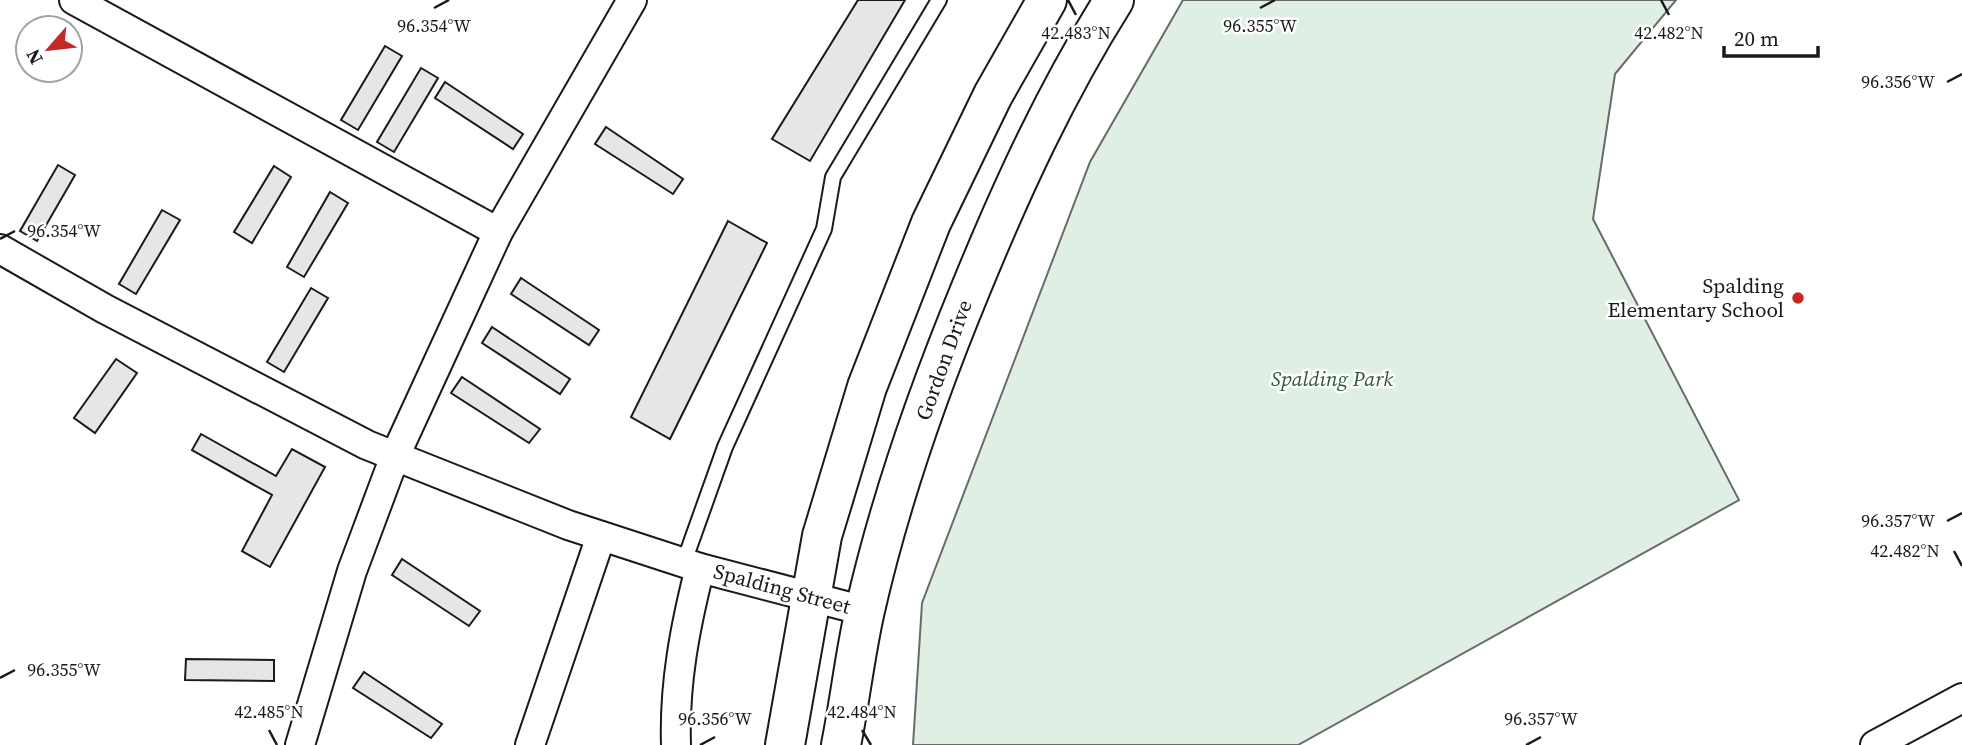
<svg xmlns="http://www.w3.org/2000/svg" width="1962" height="745" viewBox="0 0 1962 745" font-family="'Source Serif 4',serif">
  <rect width="100%" height="100%" fill="#fff"/>
  <polygon fill="#e0efe3" stroke="#6a6a6a" stroke-width="2" points="1183,0 1676,0 1615,74 1593,219 1739,500 1298,745 913,745 922,603 1090,162"/>
  <g fill="#e6e6e6" stroke="#1a1a1a" stroke-width="2">
    <polygon points="858,0 905,0 810,161 772,139"/>
    <polygon points="385,46 402,56 358,130 341,120"/>
    <polygon points="421,68 438,78 394,152 377,142"/>
    <polygon points="445,82 523,134 513,149 435,98"/>
    <polygon points="606,127 683,179 673,194 595,144"/>
    <polygon points="58,165 75,175 37,241 20,231"/>
    <polygon points="274,166 291,177 252,243 234,232"/>
    <polygon points="330,192 348,203 304,277 287,267"/>
    <polygon points="162,210 180,220 136,294 119,284"/>
    <polygon points="728,221 767,243 670,439 631,417"/>
    <polygon points="521,278 599,330 589,345 511,294"/>
    <polygon points="311,288 328,298 284,372 267,362"/>
    <polygon points="492,327 570,379 560,394 482,343"/>
    <polygon points="116,359 137,373 95,433 74,418"/>
    <polygon points="462,377 540,429 529,443 451,393"/>
    <polygon points="201,434 276,476 292,449 325,467 270,567 242,551 272,495 192,450"/>
    <polygon points="402,559 480,611 469,626 392,575"/>
    <polygon points="186,659 274,660 274,681 185,680"/>
    <polygon points="364,672 442,724 431,738 353,688"/>
  </g>
  <g fill="none" stroke-linecap="round" stroke-linejoin="round">
    <g stroke="#1a1a1a" stroke-width="18">
      <polyline id="service" points="684,562 725,447 824,229 833,177 939,0"/>
    </g>
    <g stroke="#1a1a1a" stroke-width="32">
      <g id="minor">
        <polyline points="74,0 498,232"/>
        <polyline points="0,249 105,309 367,445 568,525 700,568 865,611"/>
        <polyline points="300,745 352,571 395,456 498,232 632,0"/>
        <polyline points="530,745 601,536"/>
        <path d="M676,745C674,684 685,627 700,568"/>
        <polyline points="1875,745 1962,698"/>
      </g>
    </g>
    <g stroke="#1a1a1a" stroke-width="42">
      <g id="primary">
        <polyline points="785,745 822,536 867,387 931,223 993,95 1047,0"/>
        <path d="M841,745C850,700 855,654 865,610C890,500 928,392 971,288C1012,188 1056,92 1114,0"/>
      </g>
    </g>
    <use href="#service" stroke="#fff" stroke-width="14"/>
    <use href="#minor" stroke="#fff" stroke-width="28"/>
    <use href="#primary" stroke="#fff" stroke-width="38"/>
  </g>
  <path fill="none" stroke="#1a1a1a" stroke-width="2.5" d="M1068,0L1076,15M1661,0L1669,15M434,8L449,0M1260,8L1275,0M1947,82L1962,74M0,239L15,231M1947,521L1962,513M1954,551L1962,566M0,678L15,670M269,730L277,745M862,730L871,745M700,745L715,737M1526,745L1541,737"/>
  <circle fill="#c62828" stroke="#fff" stroke-width="2.5" cx="1798" cy="298" r="7"/>
  <g text-anchor="middle" stroke-width="5" stroke-linejoin="round" paint-order="stroke">
    <g font-size="21" fill="#1a1a1a" stroke="#fff" text-anchor="end">
      <text x="1784" y="293">Spalding<tspan x="1784" dy="24">Elementary School</tspan></text>
    </g>
    <g font-size="21" fill="#1a1a1a" stroke="#fff">
      <text transform="translate(944 360) rotate(-70)" y="7">Gordon Drive</text>
      <text transform="translate(782 589) rotate(15)" y="7">Spalding Street</text>
    </g>
    <g font-size="21" font-style="italic" fill="#2b5a34" stroke="#fff">
      <text x="1332" y="386">Spalding Park</text>
    </g>
  </g>
  <g font-size="18" text-anchor="middle" fill="#1a1a1a" stroke="#fff" stroke-width="5" stroke-linejoin="round" paint-order="stroke">
    <text x="434" y="32">96.354°W</text>
    <text x="1260" y="32">96.355°W</text>
    <text x="1076" y="39">42.483°N</text>
    <text x="1669" y="39">42.482°N</text>
    <text x="1898" y="88">96.356°W</text>
    <text x="64" y="237">96.354°W</text>
    <text x="1898" y="527">96.357°W</text>
    <text x="1905" y="557">42.482°N</text>
    <text x="64" y="676">96.355°W</text>
    <text x="269" y="718">42.485°N</text>
    <text x="862" y="718">42.484°N</text>
    <text x="715" y="725">96.356°W</text>
    <text x="1541" y="725">96.357°W</text>
  </g>
  <g transform="translate(49 49) rotate(242)"><circle r="33" fill="#ffffff" stroke="#a3a3a3" stroke-width="2"/>
  <path d="M0-5L12 26L0 18L-12 26Z" fill="#c62828"/>
  <text y="-10" font-size="19" font-weight="bold" text-anchor="middle" fill="#1a1a1a">N</text>
  </g>
  <path d="M1724 46v10h94v-10" fill="none" stroke="#1a1a1a" stroke-width="3.5"/>
  <text x="1734" y="46" font-size="21" fill="#1a1a1a" stroke="#ffffff" stroke-width="5" paint-order="stroke">20 m</text>
</svg>
